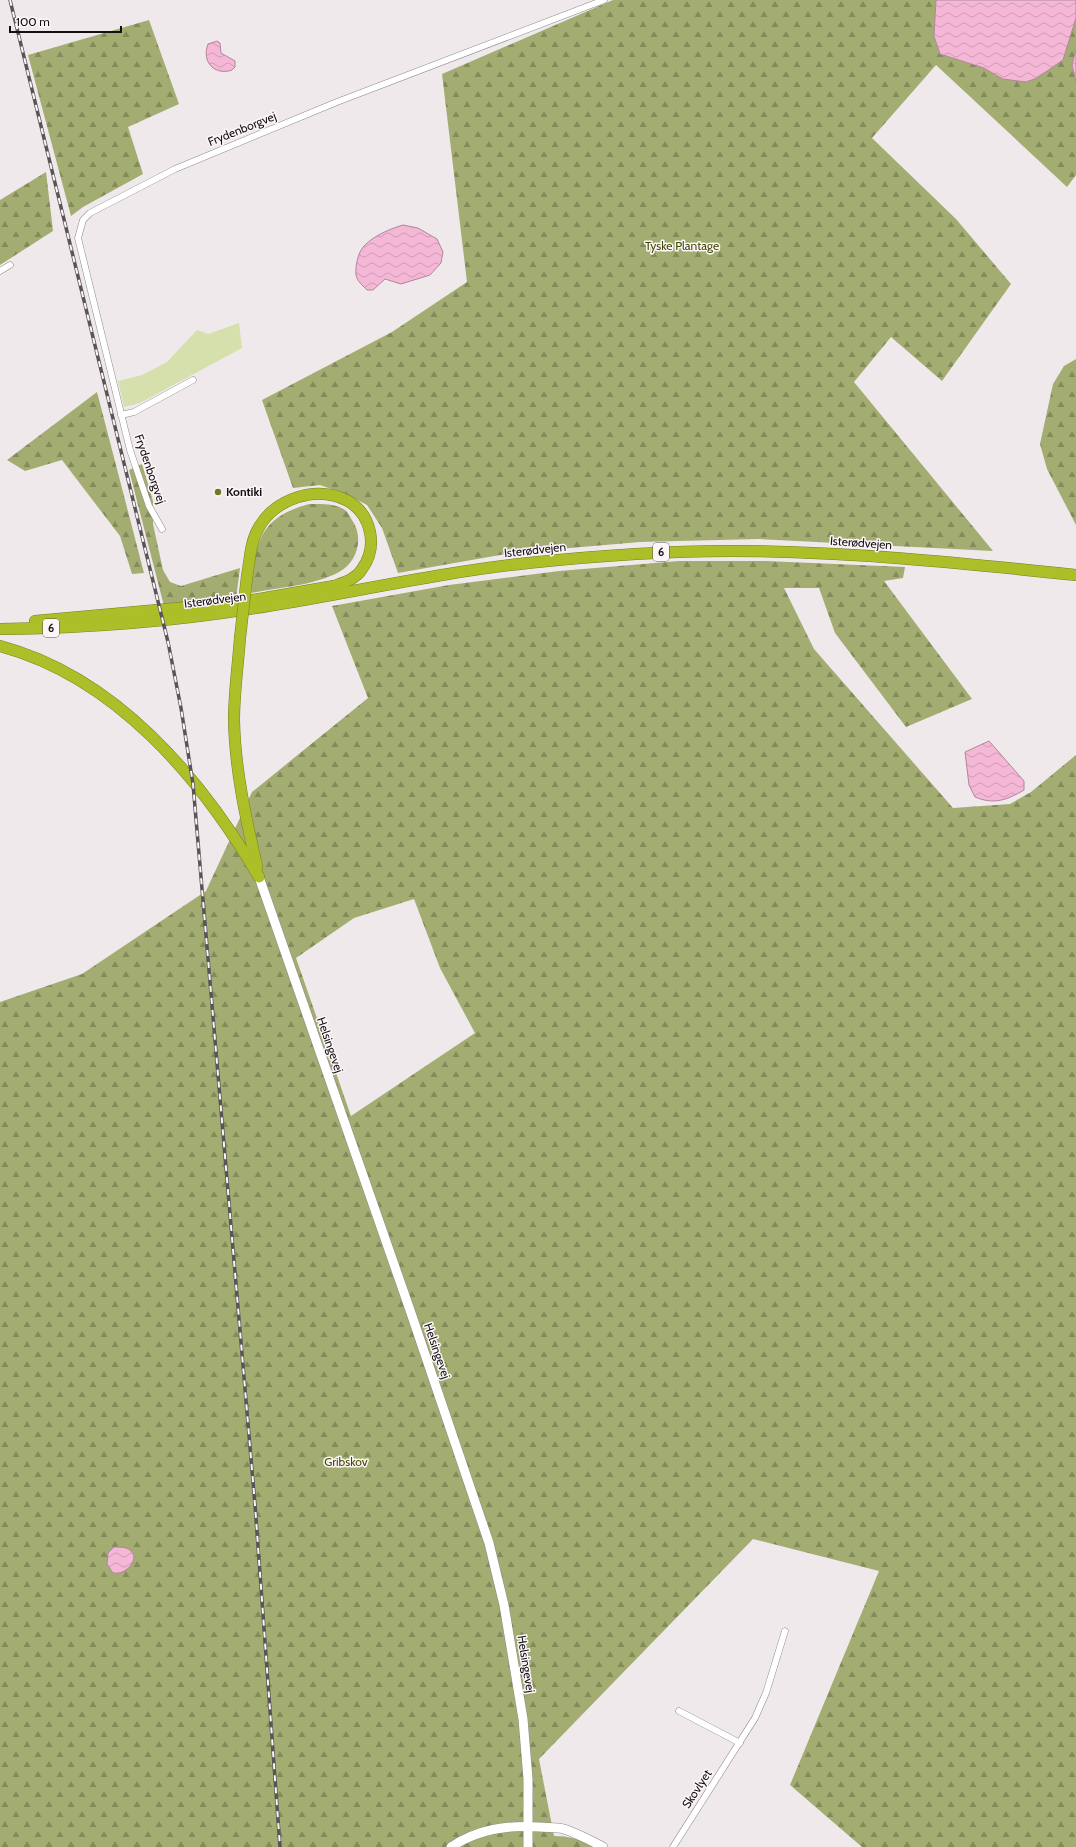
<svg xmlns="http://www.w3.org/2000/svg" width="1076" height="1847" viewBox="0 0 1076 1847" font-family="Cabin,sans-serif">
  <defs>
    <pattern id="forest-firs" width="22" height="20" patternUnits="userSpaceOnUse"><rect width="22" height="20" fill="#a3ad71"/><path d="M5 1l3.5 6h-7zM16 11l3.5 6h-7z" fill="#848b5b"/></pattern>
    <pattern id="water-waves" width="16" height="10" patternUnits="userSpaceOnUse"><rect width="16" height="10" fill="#f5b7d6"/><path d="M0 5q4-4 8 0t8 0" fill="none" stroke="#d19cb7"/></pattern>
  </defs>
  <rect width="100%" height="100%" fill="#f0e9ec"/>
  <polygon fill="#d6e0ac" points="239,323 242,348 140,403 124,407 118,381 142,375 167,362 197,330 208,334"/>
  <g fill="url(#forest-firs)" fill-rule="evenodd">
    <polygon points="613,0 936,0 934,36 940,54 984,68 1003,79 1069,37 1076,18 1076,49 1072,65 1076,82 1076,175 1067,187 936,65 872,138 956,219 1011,284 942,381 891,337 854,382 993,551 759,539 640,542 512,553 398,573 382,528 367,505 348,495 320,485 293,488 262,400 392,332 467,282 442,74"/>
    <polygon points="149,20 179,104 128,127 143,174 83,207 71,216 28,55"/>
    <polygon points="46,172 53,231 0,265 0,200"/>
    <polygon points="1076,359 1076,525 1047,469 1040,444 1053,384 1064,366"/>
    <polygon points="97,392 144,573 132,574 120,536 62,460 25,471 7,460"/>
    <polygon points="142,464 153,501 153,524 163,570 170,582 181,586 240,568 236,598 164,606 129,470"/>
    <path d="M309,504C321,504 335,503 345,510C348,512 350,517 352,520C364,537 358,562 339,572C313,586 280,587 251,593C255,545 257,518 309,504Z"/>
    <path d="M679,561H766L905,567L903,578L884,581L972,699L906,727L835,633L819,588H784L814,649L953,808L1010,804L1031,792L1076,755V1847H862L790,1785L879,1571L753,1539L539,1759L554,1836C570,1836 582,1840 596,1847H0V1002L82,974L206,891L252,792L368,698L332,606L449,585L559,571ZM414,899L440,968L475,1033L351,1116L296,958L354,918Z"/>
  </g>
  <g fill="url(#water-waves)" stroke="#b1859b">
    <polygon points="936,0 1076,0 1076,18 1063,60 1037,78 1026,82 1003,79 984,68 940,54 934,36"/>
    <path d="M217,41L220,43L221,53L235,61V67L232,70C215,76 201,62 208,44Z"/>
    <polygon points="1076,49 1076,82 1072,65"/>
    <path d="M403,225L418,228L437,239L443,252L441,263L430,275L401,284L385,279L373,290H367C363,286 357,281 356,275C355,267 358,251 365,245C375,235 390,229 403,225Z"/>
    <path d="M989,741L1024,781V790C1007,800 994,805 975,797L969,785L965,752Z"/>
    <path d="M114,1547C123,1547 131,1547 134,1556C134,1566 123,1575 113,1573L107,1564L108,1553Z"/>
  </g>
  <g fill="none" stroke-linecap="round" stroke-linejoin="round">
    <g stroke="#8f888b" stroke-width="7">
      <g id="street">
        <polyline points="0,271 10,265"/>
        <polyline points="121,415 134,412 193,380"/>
        <polyline points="162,529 149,506 130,450 78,238 83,220 90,213 175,169 337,102 604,0"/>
        <polyline points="679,1711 740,1743"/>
        <polyline points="673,1847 755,1718 766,1693 785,1631"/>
      </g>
    </g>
    <g stroke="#8f888b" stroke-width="10">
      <g id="secondary">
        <polyline points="259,877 411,1313 489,1543 504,1605 523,1719 528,1779 528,1847"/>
        <path d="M451,1847C478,1829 507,1825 539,1827C547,1828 556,1827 564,1829C578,1834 590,1840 603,1847"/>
      </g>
    </g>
    <g stroke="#768120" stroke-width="12">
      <g id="highway">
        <path d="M35,621L235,603L334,586C345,582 356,579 362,569C378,547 372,515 348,501C317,484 273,499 258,529C250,543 250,560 247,576"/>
        <path d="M0,629C83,628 167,622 249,609C342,595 434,573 528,563C595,556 662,551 729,551C845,551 961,563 1076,575"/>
        <path d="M240,638C238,665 234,693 234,720C235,770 246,819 257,867"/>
        <path d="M0,646C116,677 201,778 259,877"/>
      </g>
    </g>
    <use href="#street" stroke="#fff" stroke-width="6"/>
    <use href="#secondary" stroke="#fff" stroke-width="9"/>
    <use href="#highway" stroke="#acbe28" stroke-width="11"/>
    <g stroke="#595556" stroke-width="3.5">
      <polyline id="rail" points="10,0 168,642 181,708 193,784 255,1505 280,1847"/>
    </g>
    <use href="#rail" stroke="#fdf6f9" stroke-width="2" stroke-dasharray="6" stroke-linecap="butt"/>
    <g stroke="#768120" stroke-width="12" stroke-linecap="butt">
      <polyline id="highway-bridge" points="240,638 247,576"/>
    </g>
    <use href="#highway-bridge" stroke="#acbe28" stroke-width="11"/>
  </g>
  <circle fill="#6e7925" stroke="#fdf6f9" stroke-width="1.5" cx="218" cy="492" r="4"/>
  <g text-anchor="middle" stroke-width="3" stroke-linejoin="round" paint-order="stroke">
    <g fill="#fdf6f9" stroke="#595557" stroke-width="1">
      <rect x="653" y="543" width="16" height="18" rx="3"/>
      <rect x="43" y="619" width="16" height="18" rx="3"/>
    </g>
    <g font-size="11" font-weight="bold" fill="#131011">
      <text x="661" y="556">6</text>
      <text x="51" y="632">6</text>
    </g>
    <g font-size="12" fill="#131011" stroke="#fdf6f9">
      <text transform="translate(242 129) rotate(-22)" y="4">Frydenborgvej</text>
      <text transform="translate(150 469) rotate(71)" y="4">Frydenborgvej</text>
      <text transform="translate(861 543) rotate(4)" y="4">Isterødvejen</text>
      <text transform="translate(535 550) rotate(-6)" y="4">Isterødvejen</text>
      <text transform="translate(215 600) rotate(-7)" y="4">Isterødvejen</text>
      <text transform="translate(330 1045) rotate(71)" y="4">Helsingevej</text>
      <text transform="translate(437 1351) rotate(71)" y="4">Helsingevej</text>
      <text transform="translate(526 1664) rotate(81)" y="4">Helsingevej</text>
      <text transform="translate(697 1789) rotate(-57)" y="4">Skovlyet</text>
    </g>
    <g font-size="12" fill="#424a00" stroke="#fdf6f9">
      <text x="682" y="250">Tyske Plantage</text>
      <text x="346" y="1466">Gribskov</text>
    </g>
    <g font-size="12" font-weight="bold" fill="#131011" stroke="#fdf6f9" text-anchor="start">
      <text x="226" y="496">Kontiki</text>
    </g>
  </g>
  <path d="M10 26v6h111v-6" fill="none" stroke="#131011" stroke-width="2"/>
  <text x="16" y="26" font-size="12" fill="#131011" stroke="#fdf6f9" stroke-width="3" paint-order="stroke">100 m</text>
</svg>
